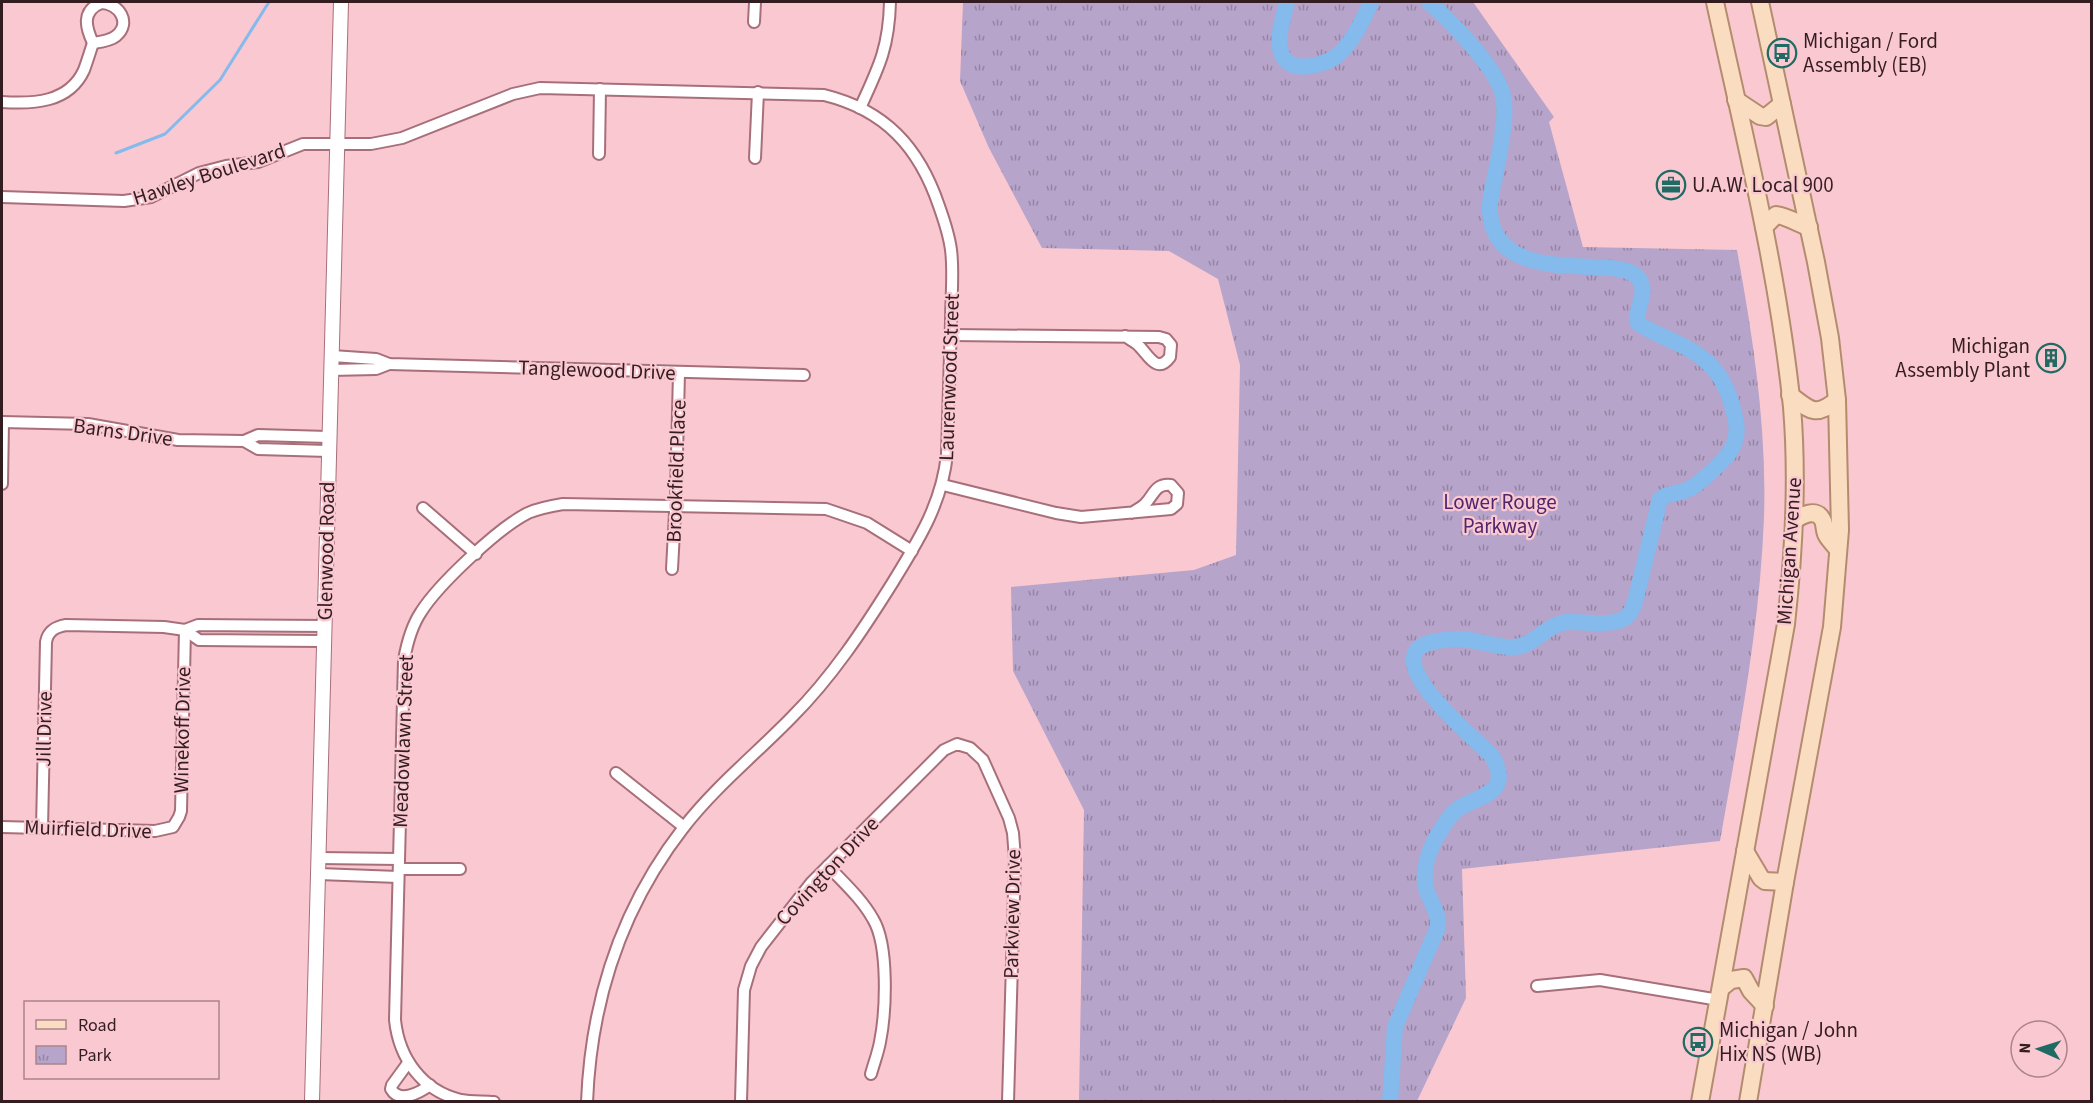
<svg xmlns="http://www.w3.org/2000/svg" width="2093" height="1103" viewBox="0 0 2093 1103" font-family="'Source Sans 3',sans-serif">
  <defs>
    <pattern id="park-tufts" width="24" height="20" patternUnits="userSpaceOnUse" patternTransform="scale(1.5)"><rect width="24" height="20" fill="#b6a4ca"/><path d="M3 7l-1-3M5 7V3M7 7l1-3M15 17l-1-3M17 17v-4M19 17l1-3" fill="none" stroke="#9585a4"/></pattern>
  </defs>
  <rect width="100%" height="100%" fill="#fac8d1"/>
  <path fill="url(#park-tufts)" d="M963,2H1473L1554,117L1549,122L1583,247L1737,250C1753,338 1767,427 1764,517C1760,626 1739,733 1720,841L1462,869L1466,998L1417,1101H1079L1084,810L1013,671L1011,587L1194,570L1236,555L1240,365L1218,279L1169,251L1042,248L989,148L960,81Z"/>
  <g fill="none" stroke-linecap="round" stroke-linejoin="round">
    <polyline stroke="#84baec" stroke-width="3" points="116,153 165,134 220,80 269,2"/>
    <g stroke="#84baec" stroke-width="16">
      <path d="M1287,2C1284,16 1276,37 1281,52C1287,76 1328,66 1340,53C1355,38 1363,20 1371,2"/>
      <path d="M1390,1102L1395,1027L1438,927C1439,914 1432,904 1427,892C1420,872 1430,846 1441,830C1446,822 1451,813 1459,808C1481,795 1513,793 1492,756C1475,738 1367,652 1437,641C1448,639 1459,638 1469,640C1484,642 1499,648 1514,647C1535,646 1546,624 1567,622C1583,621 1612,627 1625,618C1632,614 1634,604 1636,598L1660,499C1668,492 1680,494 1689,489C1702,482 1714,469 1724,459C1736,447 1739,433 1735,417C1727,378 1711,358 1675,342C1662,336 1649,331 1638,323C1634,309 1649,294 1639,279C1633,270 1619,269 1609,268C1566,264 1494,272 1490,212C1489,200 1493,187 1495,176C1499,158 1502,139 1504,121C1505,110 1505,99 1501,89C1490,61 1451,22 1429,2"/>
    </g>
    <g stroke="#a76f7a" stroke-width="14">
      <g id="minor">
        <path d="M101,3C119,3 132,23 116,36C110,41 100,42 93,43C86,28 81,11 101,3Z"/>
        <polyline points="754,22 755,2"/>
        <path d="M2,102C33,104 69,103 84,70C87,62 90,52 93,43"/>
        <path d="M860,108C879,67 889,47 890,2"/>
        <polyline points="599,154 600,89"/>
        <polyline points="755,158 758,92"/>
        <path d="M2,197L124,201L151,197L199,173L226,166L258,162L303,144H371L402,138L513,94L540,88L824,95C885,110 919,147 939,206C944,220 949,234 951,250C954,273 951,298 951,322C950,366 948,410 947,454C942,504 918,541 893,582C863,630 832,677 792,717C756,754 715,787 684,827C621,908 591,1001 587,1102"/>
        <path d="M951,335L1159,337L1166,339L1171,345L1170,357C1156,376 1147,352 1137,344C1133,341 1129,339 1125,336"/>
        <polyline points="332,356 376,359 389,364 804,375"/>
        <polyline points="331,370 376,369 389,364"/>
        <polyline points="2,422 88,424 178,440 244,441 258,435 328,437"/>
        <polyline points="244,441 258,449 328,451"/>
        <polyline points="2,484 3,422"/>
        <path d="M943,485L1056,513L1081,517L1171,509L1177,504L1178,493L1171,485C1155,483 1154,495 1145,504C1141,508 1136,510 1132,513"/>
        <polyline points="423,508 476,554"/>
        <polyline points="672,569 676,494 679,373"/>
        <polyline points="185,630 198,625 325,626"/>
        <polyline points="616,773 684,827"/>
        <polyline points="2,827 155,831 173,827 179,817 181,811 185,630"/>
        <path d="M42,828L46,642C48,631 55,627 66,625L164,627L185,630L199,640L324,641"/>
        <polyline points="319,858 399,859"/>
        <path d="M828,866C843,882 862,899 873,919C889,945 886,1012 880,1042C878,1053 874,1063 871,1074"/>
        <polyline points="399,869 460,869"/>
        <polyline points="319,874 398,877"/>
        <polyline points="1537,986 1600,980 1719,1000"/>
        <path d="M408,1063L392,1085L391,1089C399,1103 418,1094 430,1085"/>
        <path d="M494,1102C483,1101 472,1102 461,1100C422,1091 399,1058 395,1020L404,660C407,643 411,627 421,612C438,585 498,528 528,513C539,508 551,506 563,504L826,509L867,523L912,551"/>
        <polyline points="741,1102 744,990 751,966 761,947 811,883 944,750 957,744 970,748 983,760 1009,818 1013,833 1015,859 1008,1102"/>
      </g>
    </g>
    <g stroke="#a76f7a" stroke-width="16">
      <polyline id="tertiary" points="312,1102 341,2"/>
    </g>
    <g stroke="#b38c6e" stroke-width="20">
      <g id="primary">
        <polyline points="1736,100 1760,116 1766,117 1782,104"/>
        <path d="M1764,227L1776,215C1784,215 1799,224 1809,227"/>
        <path d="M1790,395C1810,410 1815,418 1837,400"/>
        <path d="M1795,520C1802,515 1816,508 1822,519C1825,523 1824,529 1826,534C1828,539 1835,545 1838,550"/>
        <polyline points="1745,851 1761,878 1765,881 1785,882"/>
        <polyline points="1721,988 1731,980 1744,978 1751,991 1765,1006"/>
        <path d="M1700,1102L1786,624C1794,552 1798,479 1792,407C1778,270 1744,136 1715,2"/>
        <polyline points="1748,1102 1785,882 1832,627 1840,530 1837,400 1830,338 1816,262 1760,2"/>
      </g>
    </g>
    <use href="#minor" stroke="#fff" stroke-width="10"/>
    <use href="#tertiary" stroke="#fff" stroke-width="14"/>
    <use href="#primary" stroke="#faddc1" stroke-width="16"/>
  </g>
  <defs>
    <g id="bus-ring" transform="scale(1.5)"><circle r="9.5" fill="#fac8d1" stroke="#206a64" stroke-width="1.5"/><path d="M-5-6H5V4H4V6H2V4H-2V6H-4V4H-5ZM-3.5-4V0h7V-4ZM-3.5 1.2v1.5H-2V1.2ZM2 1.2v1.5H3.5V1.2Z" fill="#206a64"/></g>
    <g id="office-ring" transform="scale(1.5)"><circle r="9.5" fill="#fac8d1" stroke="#206a64" stroke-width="1.5"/><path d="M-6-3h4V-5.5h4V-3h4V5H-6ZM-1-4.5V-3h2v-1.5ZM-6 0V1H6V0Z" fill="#206a64"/></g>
    <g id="building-ring" transform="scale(1.5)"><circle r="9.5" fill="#fac8d1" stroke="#206a64" stroke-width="1.5"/><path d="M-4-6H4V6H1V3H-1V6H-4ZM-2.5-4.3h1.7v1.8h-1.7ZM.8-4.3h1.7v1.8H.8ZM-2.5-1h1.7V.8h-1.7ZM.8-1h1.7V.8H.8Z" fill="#206a64"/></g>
  </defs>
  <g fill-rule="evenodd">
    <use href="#bus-ring" x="1782" y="53"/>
    <use href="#office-ring" x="1671" y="185"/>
    <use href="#building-ring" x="2051" y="358"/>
    <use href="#bus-ring" x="1698" y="1042"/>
  </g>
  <g text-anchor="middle" stroke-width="4.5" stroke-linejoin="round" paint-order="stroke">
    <g font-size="21" fill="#341d21" stroke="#fac8d1" text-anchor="start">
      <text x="1803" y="48">Michigan / Ford<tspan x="1803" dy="24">Assembly (EB)</tspan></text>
      <text x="1692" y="192">U.A.W. Local 900</text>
      <text x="2030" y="353" text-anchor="end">Michigan<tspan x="2030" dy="24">Assembly Plant</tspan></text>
      <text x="1719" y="1037">Michigan / John<tspan x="1719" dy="24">Hix NS (WB)</tspan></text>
    </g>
    <g font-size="21" fill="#341d21" stroke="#fac8d1">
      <text transform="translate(209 174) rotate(-18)" y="7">Hawley Boulevard</text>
      <text transform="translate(597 370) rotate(2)" y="7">Tanglewood Drive</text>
      <text transform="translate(949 377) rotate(-88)" y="7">Laurenwood Street</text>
      <text transform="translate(123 432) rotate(8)" y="7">Barns Drive</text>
      <text transform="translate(676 471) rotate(-88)" y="7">Brookfield Place</text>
      <text transform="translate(326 551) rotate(-89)" y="7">Glenwood Road</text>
      <text transform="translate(1789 551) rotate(-86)" y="7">Michigan Avenue</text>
      <text transform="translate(44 729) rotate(-89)" y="7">Jill Drive</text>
      <text transform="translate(182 730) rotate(-89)" y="7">Winekoff Drive</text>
      <text transform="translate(403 741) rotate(-88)" y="7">Meadowlawn Street</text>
      <text transform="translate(88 829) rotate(2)" y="7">Muirfield Drive</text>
      <text transform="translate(827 871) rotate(-47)" y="7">Covington Drive</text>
      <text transform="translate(1012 914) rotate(-89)" y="7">Parkview Drive</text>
    </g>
    <g font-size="21" fill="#4d266d" stroke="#fac8d1">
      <text x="1500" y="509">Lower Rouge<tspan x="1500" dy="24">Parkway</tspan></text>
    </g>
  </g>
  <rect width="2093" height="1103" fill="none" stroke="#341d21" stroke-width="6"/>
  <rect x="24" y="1001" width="195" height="78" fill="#fac8d1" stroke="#ab848b" stroke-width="1.5"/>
  <rect x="36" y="1020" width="30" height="9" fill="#faddc1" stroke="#ab848b" stroke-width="1.5"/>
  <text x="78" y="1031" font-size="18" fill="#341d21">Road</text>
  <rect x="36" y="1046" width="30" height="18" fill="url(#park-tufts)" stroke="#ab848b" stroke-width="1.5"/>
  <text x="78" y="1061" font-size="18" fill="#341d21">Park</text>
  <g transform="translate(2039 1049) rotate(273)"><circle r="28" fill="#fac8d1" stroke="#ab848b" stroke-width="1.5"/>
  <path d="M0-4.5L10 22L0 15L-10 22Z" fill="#206a64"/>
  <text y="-9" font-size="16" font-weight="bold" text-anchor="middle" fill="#341d21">N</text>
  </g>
</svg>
